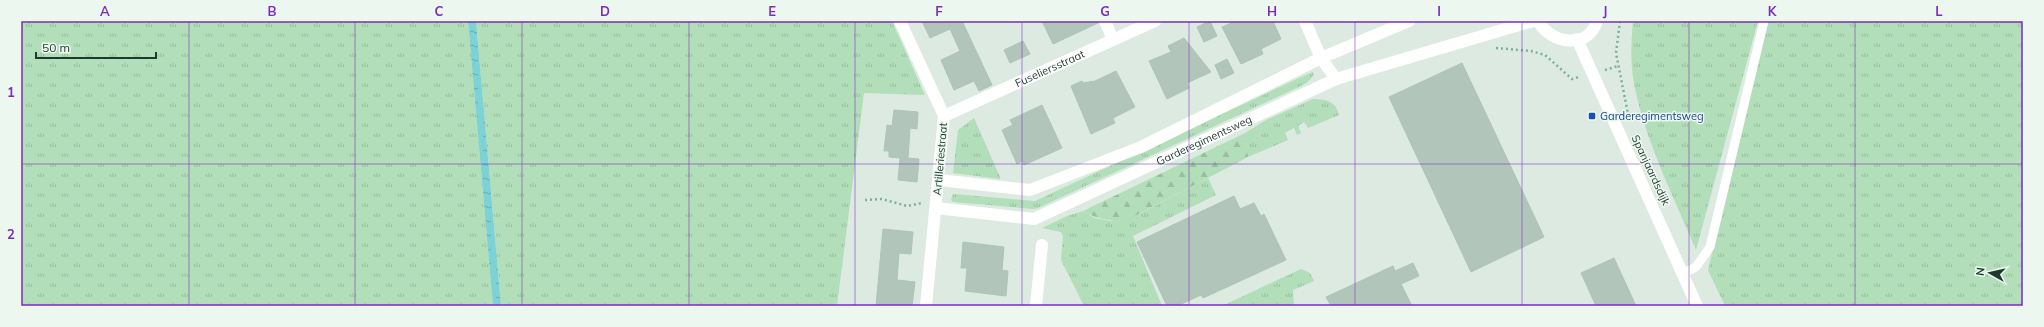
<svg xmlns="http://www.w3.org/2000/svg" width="2044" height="327" viewBox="0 0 2044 327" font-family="Mulish,sans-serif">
  <defs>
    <pattern id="grass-tufts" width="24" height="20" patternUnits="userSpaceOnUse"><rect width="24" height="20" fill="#b2deb9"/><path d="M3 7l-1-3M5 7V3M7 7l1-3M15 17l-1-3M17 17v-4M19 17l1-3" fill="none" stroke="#99bf9f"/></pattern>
    <pattern id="forest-firs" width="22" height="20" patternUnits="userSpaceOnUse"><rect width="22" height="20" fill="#b2deb9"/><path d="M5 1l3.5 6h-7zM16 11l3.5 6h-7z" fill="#99bf9f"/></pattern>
    <pattern id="water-ripples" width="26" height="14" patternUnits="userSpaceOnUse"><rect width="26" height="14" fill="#7dd2d6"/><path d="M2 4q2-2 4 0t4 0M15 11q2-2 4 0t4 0" fill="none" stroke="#66abae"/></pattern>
  </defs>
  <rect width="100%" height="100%" fill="#dceae2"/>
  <g fill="url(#grass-tufts)">
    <polygon points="21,21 468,21 493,306 21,306"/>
    <polygon points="476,21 892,21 925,95 864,93 837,306 501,306"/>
    <path d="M1633,21H1758L1696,250C1675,199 1646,143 1635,88C1630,66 1631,43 1633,21Z"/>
    <polygon points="1767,21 2023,21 2023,306 1725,306 1708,270"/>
    <path d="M1312,72L1314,73C1312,80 1305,84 1299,87L1038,208L1034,209L953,202L951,200L953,194L1035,201Z"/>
    <path d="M1313,99C1325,99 1336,101 1339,115L1308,128L1304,122L1298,126L1301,133L1297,135L1294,128L1285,133L1288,140L1248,157L1245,133L1266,120Z"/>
    <polygon points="974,118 1000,177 1000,179 953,173 958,130"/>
    <polygon points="1208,178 1216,195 1133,236 1162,306 1084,306 1061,260 1063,236 1061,232 1042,228 1067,216 1083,211 1095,218 1110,221 1139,214"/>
    <polygon points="1301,269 1310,273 1314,281 1293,290 1294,306 1222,306"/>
  </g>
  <path fill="url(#forest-firs)" d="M1245,133L1248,157L1125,221C1109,221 1097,219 1083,211Z"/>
  <polygon fill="url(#water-ripples)" points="468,21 476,21 501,306 493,306"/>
  <g fill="#b1c5bb" stroke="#aec4b9">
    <polygon points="922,21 966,21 963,23 992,85 979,91 974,81 954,90 941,60 960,51 950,29 930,38"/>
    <polygon points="1042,21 1098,21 1098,23 1053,44"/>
    <polygon points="1210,21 1217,36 1204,42 1197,27"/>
    <polygon points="1236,21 1273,21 1281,39 1261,49 1263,54 1241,64 1222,27"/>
    <polygon points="1184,38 1211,72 1187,83 1189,88 1167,99 1149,61 1171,52 1168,46"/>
    <polygon points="1023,41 1030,54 1010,63 1004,50"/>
    <polygon points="1227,59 1234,73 1221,79 1215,65"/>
    <polygon points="1462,63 1544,237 1471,272 1389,97"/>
    <polygon points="1116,71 1135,107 1113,118 1115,123 1091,134 1071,86 1082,81 1083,83 1095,81"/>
    <polygon points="1042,105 1062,148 1024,165 1022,161 1017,164 1002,130 1013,125 1010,120"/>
    <polygon points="894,110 918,112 917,129 910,128 908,158 919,159 917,182 898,180 900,158 889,157 889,151 884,151 887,125 892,126"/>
    <polygon points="1234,196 1240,209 1254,203 1261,216 1264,214 1286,260 1203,298 1201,295 1177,306 1167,306 1137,242"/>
    <polygon points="883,229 913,232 911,254 899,253 897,280 915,282 912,306 876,306"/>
    <polygon points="963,242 1004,247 1002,270 1008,271 1006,296 965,291 967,268 961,268"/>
    <polygon points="1614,258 1636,306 1596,306 1581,273"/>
    <polygon points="1413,263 1419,276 1401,284 1412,306 1331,306 1326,297 1393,266 1395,271"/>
  </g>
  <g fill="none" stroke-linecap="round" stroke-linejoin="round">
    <g stroke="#79b199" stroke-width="2.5" stroke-dasharray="2 3" stroke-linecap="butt">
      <polyline points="1620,21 1616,53 1628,114"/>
      <polyline points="1496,48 1531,51 1545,55 1572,79 1579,77"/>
      <polyline points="1605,70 1618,66"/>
      <polyline points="865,200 882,199 907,206 922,203"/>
    </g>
    <polyline stroke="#fff" stroke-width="9" points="1682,274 1696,267 1710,247 1764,21"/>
    <g stroke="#fff" stroke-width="12">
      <polyline points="900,21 944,116 926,306"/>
      <polyline points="1105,21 1113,40"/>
      <polyline points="1305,21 1321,58 1336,79"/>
      <path id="s1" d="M944,116L1155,21"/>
      <polyline points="939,180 1030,190 1141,147 1321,58 1409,21"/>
      <path id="s2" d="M936,208L1034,219L1336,79L1533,21"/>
      <polyline points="1036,306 1042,245"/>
    </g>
    <g stroke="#fff" stroke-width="12">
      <path d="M1538,21C1551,44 1588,50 1597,21"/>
      <polyline points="1577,39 1697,306"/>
    </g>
  </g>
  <path fill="none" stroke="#7b2cbf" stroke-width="1" stroke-opacity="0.55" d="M189,21V306M355,21V306M522,21V306M689,21V306M855,21V306M1022,21V306M1189,21V306M1355,21V306M1522,21V306M1689,21V306M1855,21V306M21,164H2023"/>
  <rect fill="#1a4fb4" stroke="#ecf7f0" stroke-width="1.5" x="1588" y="112" width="8" height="8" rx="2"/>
  <g text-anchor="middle" stroke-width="3" stroke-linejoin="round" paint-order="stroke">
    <g font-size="11" fill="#1d3a2f" stroke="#ecf7f0">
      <text dy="4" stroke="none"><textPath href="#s1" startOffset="116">Fuseliersstraat</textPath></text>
      <text dy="4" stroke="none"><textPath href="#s2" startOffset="286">Garderegimentsweg</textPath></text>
      <text transform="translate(940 159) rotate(-85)" y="4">Artilleriestraat</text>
      <text transform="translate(1651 170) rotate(65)" y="4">Spanjaardsdijk</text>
    </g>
    <g font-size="11" fill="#164399" stroke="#ecf7f0" text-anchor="start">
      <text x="1600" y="120">Garderegimentsweg</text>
    </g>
  </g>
  <rect width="2044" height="327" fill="none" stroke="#ecf7f0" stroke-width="44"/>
  <g transform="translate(1990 273) rotate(278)" stroke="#ecf7f0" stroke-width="3" paint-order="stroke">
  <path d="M0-3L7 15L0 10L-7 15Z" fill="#1d3a2f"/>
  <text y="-6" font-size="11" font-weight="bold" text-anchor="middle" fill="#1d3a2f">N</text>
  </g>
  <path d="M36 52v6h120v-6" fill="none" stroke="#1d3a2f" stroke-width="2"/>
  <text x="42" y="52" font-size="12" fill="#1d3a2f" stroke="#ecf7f0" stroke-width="3" paint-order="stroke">50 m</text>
  <rect x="22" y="22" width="2000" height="283" fill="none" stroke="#7b2cbf" stroke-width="1.5"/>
  <g font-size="13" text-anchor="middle" font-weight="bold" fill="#7b2cbf">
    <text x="105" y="16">A</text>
    <text x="272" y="16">B</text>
    <text x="439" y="16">C</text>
    <text x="605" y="16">D</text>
    <text x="772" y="16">E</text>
    <text x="939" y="16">F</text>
    <text x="1105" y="16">G</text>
    <text x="1272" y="16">H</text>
    <text x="1439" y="16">I</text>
    <text x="1605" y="16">J</text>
    <text x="1772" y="16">K</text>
    <text x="1939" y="16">L</text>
    <text x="11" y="97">1</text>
    <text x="11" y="239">2</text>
  </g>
</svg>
